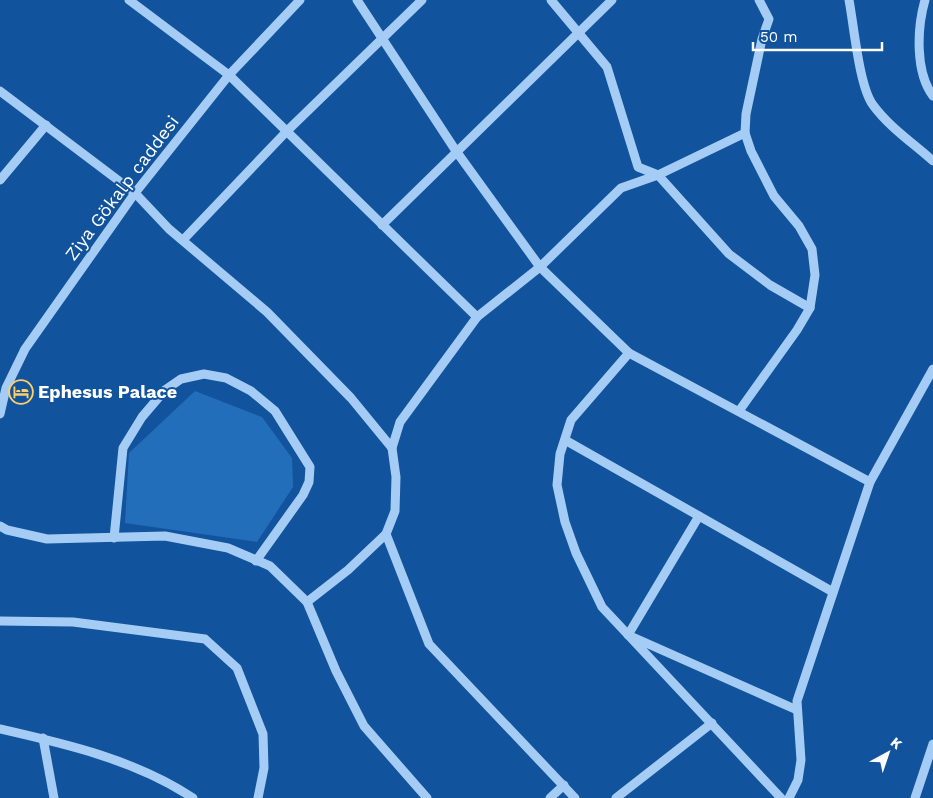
<svg xmlns="http://www.w3.org/2000/svg" width="933" height="798" viewBox="0 0 933 798" font-family="'Work Sans',sans-serif">
  <rect width="100%" height="100%" fill="#11539c"/>
  <polygon fill="#236eba" points="195,391 262,417 292,458 293,487 257,542 125,523 129,453"/>
  <g fill="none" stroke-linecap="round" stroke-linejoin="round">
    <g stroke="#a5ccf5" stroke-width="9">
      <polyline points="129,0 229,75 477,317"/>
      <polyline points="357,0 456,151 540,267 629,353 870,482"/>
      <polyline points="551,0 607,67 638,167 658,175 729,254 770,285 810,308"/>
      <path d="M849,0C854,26 859,86 873,105C889,127 913,143 933,161"/>
      <path d="M925,0C917,28 915,72 933,96"/>
      <polyline points="0,91 135,193 169,229 267,312 351,398 392,448"/>
      <polyline points="0,180 46,125"/>
      <polyline points="382,225 612,0"/>
      <polyline points="183,240 287,131 422,0"/>
      <polyline points="629,353 571,420 560,454 557,485 565,522 576,553 602,607 781,798"/>
      <polyline points="739,411 797,330 810,308 815,275 812,249 799,226 774,196 751,151 745,133 746,114 762,39 769,19 759,0"/>
      <polyline points="0,414 6,388 25,349 135,193 229,75 300,0"/>
      <polyline points="565,440 833,592"/>
      <polyline points="699,516 628,635 797,710"/>
      <polyline points="0,526 7,530 47,539 165,536 228,548 270,566 307,602 336,671 364,726 427,798"/>
      <polyline points="386,534 429,644 575,798"/>
      <polyline points="114,538 123,448 142,417 165,390 181,379 204,374 226,378 251,391 275,411 310,467 309,482 303,495 256,561"/>
      <polyline points="307,602 348,570 386,534 395,511 396,477 392,448 400,422 477,317 540,267 621,188 658,175 745,133"/>
      <polyline points="0,621 73,622 205,639 237,668 263,734 264,768 258,798"/>
      <path d="M0,729C66,744 136,760 193,798"/>
      <polyline points="43,738 54,798"/>
      <polyline points="550,798 564,785"/>
      <polyline points="616,798 712,723"/>
      <polyline points="789,798 798,780 801,760 797,701 870,482 933,369"/>
      <polyline points="915,798 933,744"/>
    </g>
  </g>
  <defs>
    <g id="hotel-ring" transform="scale(1.25)"><circle r="9.5" fill="#11539c" stroke="#ffce69" stroke-width="1.5"/><path d="M-6-4.5h1.5V1H6V5H4.5V3h-9V5H-6ZM-4 0a1.8 1.8 0 1 1 3.6 0ZM.5 0V-2.5h3Q6-2.5 6 0Z" fill="#ffce69"/></g>
  </defs>
  <g fill-rule="evenodd">
    <use href="#hotel-ring" x="21" y="392"/>
  </g>
  <g text-anchor="middle" stroke-width="4" stroke-linejoin="round" paint-order="stroke">
    <g font-size="18" fill="#fff" stroke="#11539c">
      <text transform="translate(122 188) rotate(-53)" y="6">Ziya Gökalp caddesi</text>
    </g>
    <g font-size="18" font-weight="bold" fill="#fff" stroke="#11539c" text-anchor="start">
      <text x="38" y="398">Ephesus Palace</text>
    </g>
  </g>
  <g transform="translate(888 753) rotate(40)" stroke="#11539c" stroke-width="4" paint-order="stroke">
  <path d="M0-4L9 19L0 12L-9 19Z" fill="#ffffff"/>
  <text y="-8" font-size="14" font-weight="bold" text-anchor="middle" fill="#ffffff">K</text>
  </g>
  <path d="M753 42v8h129v-8" fill="none" stroke="#ffffff" stroke-width="2.5"/>
  <text x="760" y="42" font-size="15" fill="#ffffff" stroke="#11539c" stroke-width="4" paint-order="stroke">50 m</text>
</svg>
